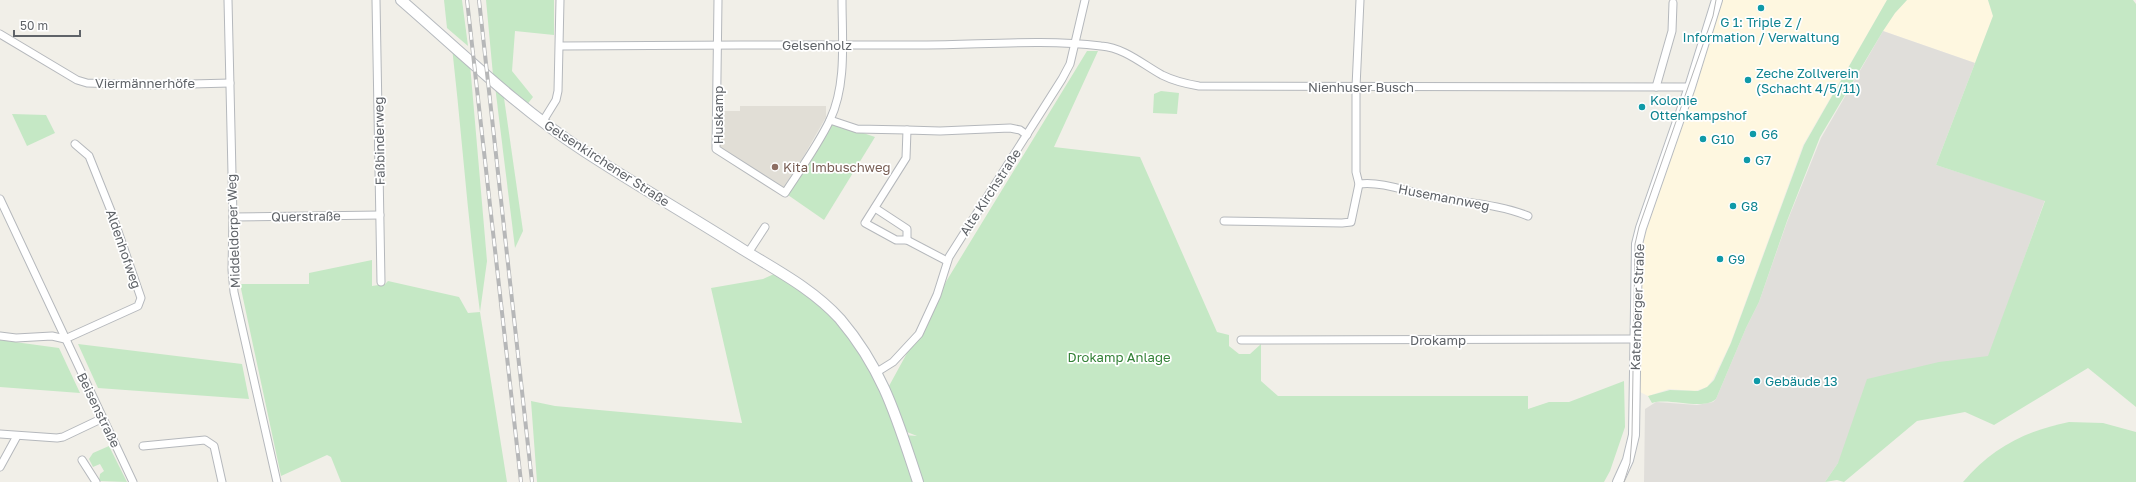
<svg xmlns="http://www.w3.org/2000/svg" width="2136" height="482" viewBox="0 0 2136 482" font-family="'Golos Text',sans-serif">
  <rect width="100%" height="100%" fill="#f1efe8"/>
  <g fill="#fef7e0">
    <polygon points="1718,0 1887,0 1803,145 1730,344 1713,379 1707,387 1695,391 1669,389 1648,396 1638,391 1641,245"/>
    <polygon points="1907,0 1988,0 1993,16 1975,63 1883,31 1895,13"/>
  </g>
  <polygon fill="#e0deda" points="1883,31 1975,63 1936,165 2045,200 1988,359 1838,463 1825,482 1644,482 1645,409 1656,402 1697,405 1713,402 1716,399 1746,328 1759,302 1787,222 1821,138"/>
  <polygon fill="#e1ded6" points="740,106 826,106 826,117 785,189 719,146 722,111 740,111"/>
  <g fill="#c5e8c5">
    <polygon points="444,0 462,0 468,46 447,28"/>
    <polygon points="486,0 554,0 554,35 515,31 512,71 533,97 526,106 493,75"/>
    <path d="M1887,0H1907L1895,13L1883,31L1820,137L1787,221L1759,302L1746,328L1716,399C1703,411 1669,397 1652,403L1648,396L1670,390L1698,391L1707,387L1714,380L1731,343L1804,145Z"/>
    <polygon points="1988,0 2133,0 2136,4 2136,407 2088,368 1994,425 1965,412 1917,421 1844,482 1837,480 1825,482 1838,463 1867,379 1939,362 1988,356 2045,201 1936,165 1993,16"/>
    <path d="M452,47L470,64L487,261L480,312L507,482H341L331,457L327,455L281,476L240,284H309V273L372,260V286L385,284L388,281L459,297L468,313L480,312C468,224 462,135 452,47Z"/>
    <polygon points="1087,51 1098,51 1054,147 1140,157 1217,332 1229,335 1229,346 1239,354 1250,354 1261,344 1261,381 1278,396 1528,396 1528,409 1549,402 1569,402 1624,381 1625,427 1610,471 1604,482 919,482 904,435 917,436 907,432 889,386 947,280"/>
    <polygon points="495,86 503,91 523,231 515,248"/>
    <polygon points="1161,91 1179,93 1177,114 1153,113 1154,94"/>
    <polygon points="12,114 46,115 55,133 27,146"/>
    <polygon points="831,122 875,137 824,220 788,195"/>
    <polygon points="774,274 803,290 836,317 874,375 918,482 537,482 531,401 555,406 742,423 711,288 763,279"/>
    <polygon points="0,340 59,348 80,393 0,387"/>
    <polygon points="78,344 242,364 249,399 98,388"/>
    <path d="M2069,422L2103,423L2136,432V482H1963C1992,448 2025,431 2069,422Z"/>
    <polygon points="109,446 127,482 99,481 100,474 104,471 100,464 93,467 89,459 93,453"/>
  </g>
  <g fill="none" stroke-linecap="round" stroke-linejoin="round">
    <g stroke="#b5b8bc" stroke-width="9">
      <g id="street">
        <polyline points="228,0 233,217 232,270 234,292 277,482"/>
        <polyline points="376,0 381,282"/>
        <path d="M718,0L716,149L785,193C800,170 818,145 830,120C847,84 842,39 842,0"/>
        <polyline points="0,34 77,80 87,83 153,85 230,83"/>
        <path d="M560,46C681,45 801,45 922,45C981,45 1042,39 1101,46C1125,48 1142,64 1162,75C1174,81 1187,84 1199,86L1690,87"/>
        <polyline points="1656,87 1672,31 1673,3"/>
        <polyline points="830,120 857,129 907,130"/>
        <polyline points="543,121 556,100 558,91 560,0"/>
        <path d="M1359,184C1384,181 1410,193 1434,197C1466,203 1499,204 1528,216"/>
        <polyline points="0,199 133,482"/>
        <polyline points="875,208 907,229 907,240"/>
        <polyline points="233,217 380,215"/>
        <polyline points="1224,221 1342,223 1351,222 1359,184 1356,172 1356,87 1360,0"/>
        <polyline points="748,253 765,227"/>
        <polyline points="947,261 907,240 896,240 865,223 906,158 907,130 940,131 1010,128 1020,130 1027,135"/>
        <polyline points="0,336 16,338 52,336 65,339 138,306 141,298 111,211 89,156 75,144"/>
        <polyline points="1241,340 1635,339"/>
        <polyline points="877,372 893,362 919,334 937,295 949,257 1062,79 1070,64 1085,0"/>
        <polyline points="0,434 57,438 63,437 103,418"/>
        <polyline points="143,446 205,440 214,446 222,482"/>
        <polyline points="82,460 96,482"/>
        <polyline points="0,467 17,436"/>
      </g>
    </g>
    <g stroke="#b6babf" stroke-width="12">
      <g id="secondary">
        <path d="M401,0C461,52 518,108 584,151C636,185 690,216 742,249C776,270 813,289 840,319C884,371 897,419 918,482"/>
        <polyline points="1618,482 1628,460 1634,435 1637,244 1641,228 1690,87 1717,0"/>
      </g>
    </g>
    <use href="#street" stroke="#fff" stroke-width="7"/>
    <use href="#secondary" stroke="#fff" stroke-width="10"/>
    <polyline stroke="#b6b7b8" stroke-width="1" points="1624,482 1630,463 1632,435 1635,244 1639,227 1713,16 1716,0"/>
    <g stroke="#b6b7b8" stroke-width="4">
      <g id="rail">
        <polyline points="467,0 521,482"/>
        <polyline points="479,0 532,482"/>
      </g>
    </g>
    <use href="#rail" stroke="#fff" stroke-width="2.5" stroke-dasharray="8" stroke-linecap="butt"/>
  </g>
  <g fill="#0f9aa8" stroke="#fff" stroke-width="1.5">
    <circle cx="1761" cy="8" r="4"/>
    <circle cx="1748" cy="80" r="4"/>
    <circle cx="1642" cy="107" r="4"/>
    <circle cx="1753" cy="134" r="4"/>
    <circle cx="1703" cy="139" r="4"/>
    <circle cx="1747" cy="160" r="4"/>
    <circle cx="1733" cy="206" r="4"/>
    <circle cx="1720" cy="259" r="4"/>
    <circle cx="1757" cy="381" r="4"/>
  </g>
  <circle fill="#8d6e63" stroke="#fff" stroke-width="1.5" cx="775" cy="167" r="4"/>
  <g text-anchor="middle" stroke-width="3.5" stroke-linejoin="round" paint-order="stroke">
    <g font-size="13" fill="#0d838f" stroke="#fff" text-anchor="start">
      <text x="1761" y="27" text-anchor="middle">G 1: Triple Z /<tspan x="1761" dy="15">Information / Verwaltung</tspan></text>
      <text x="1756" y="78">Zeche Zollverein<tspan x="1756" dy="15">(Schacht 4/5/11)</tspan></text>
      <text x="1650" y="105">Kolonie<tspan x="1650" dy="15">Ottenkampshof</tspan></text>
      <text x="1761" y="139">G6</text>
      <text x="1711" y="144">G10</text>
      <text x="1755" y="165">G7</text>
      <text x="1741" y="211">G8</text>
      <text x="1728" y="264">G9</text>
      <text x="1765" y="386">Gebäude 13</text>
    </g>
    <g font-size="13" fill="#5f6368" stroke="#fff">
      <text x="817" y="50">Gelsenholz</text>
      <text x="145" y="88">Viermännerhöfe</text>
      <text x="1361" y="92">Nienhuser Busch</text>
      <text transform="translate(718 115) rotate(-90)" y="5">Huskamp</text>
      <text transform="translate(379 141) rotate(-91)" y="5">Faßbinderweg</text>
      <text transform="translate(607 163) rotate(33)" y="5">Gelsenkirchener Straße</text>
      <text transform="translate(990 192) rotate(-57)" y="5">Alte Kirchstraße</text>
      <text transform="translate(1444 197) rotate(11)" y="5">Husemannweg</text>
      <text transform="translate(306 216) rotate(-1)" y="5">Querstraße</text>
      <text transform="translate(233 231) rotate(-92)" y="5">Middeldorper Weg</text>
      <text transform="translate(124 249) rotate(71)" y="5">Aldenhofweg</text>
      <text transform="translate(1637 307) rotate(-88)" y="5">Katernberger Straße</text>
      <text x="1438" y="345">Drokamp</text>
      <text transform="translate(99 410) rotate(64)" y="5">Beisenstraße</text>
    </g>
    <g font-size="13" fill="#785e54" stroke="#fff" text-anchor="start">
      <text x="783" y="172">Kita Imbuschweg</text>
    </g>
    <g font-size="13" fill="#348238" stroke="#fff">
      <text x="1119" y="362">Drokamp Anlage</text>
    </g>
  </g>
  <path d="M14 30v6h66v-6" fill="none" stroke="#5f6368" stroke-width="2"/>
  <text x="20" y="30" font-size="12" fill="#5f6368" stroke="#ffffff" stroke-width="3" paint-order="stroke">50 m</text>
</svg>
